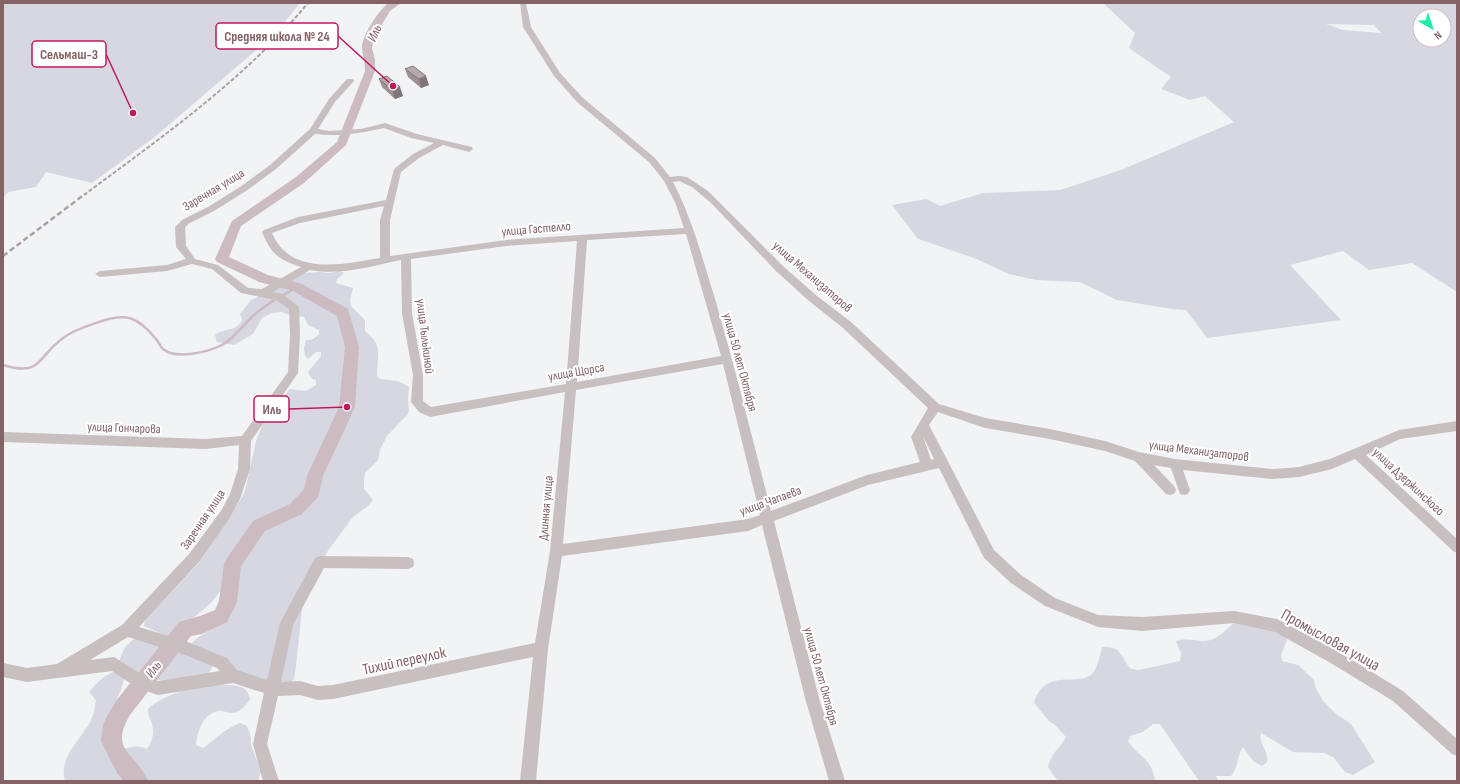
<svg xmlns="http://www.w3.org/2000/svg" width="1460" height="784" viewBox="0 0 1460 784" font-family="'Sofia Sans Condensed',sans-serif">
  <rect width="100%" height="100%" fill="#f1f3f5"/>
  <g fill="#d7d7e2" fill-rule="evenodd">
    <polygon points="3,3 300,3 276,33 156,136 92,183 46,172 36,187 8,192 3,198"/>
    <path d="M1103,3H1457V292L1412,263L1369,270L1343,251L1290,265L1341,320L1207,338L1186,310L1172,309L1117,300L1080,282L1036,280L1009,274L974,258L918,239L892,205L926,199L940,206L983,193L1060,190L1121,170L1234,122L1205,96L1190,100L1161,89L1171,77L1129,48L1135,33ZM1420,16H1444V40H1420ZM1326,24L1374,25L1381,33L1343,30Z"/>
    <path d="M340,271L344,273L337,279L336,283L353,288L350,300L351,306L365,320V331C384,346 377,355 377,376L380,379L398,381L409,387L408,399L409,411L407,415L387,436L380,450L378,460L365,473L364,478V489L373,500L369,505L353,517L327,552L302,608L296,666L294,679L289,685L238,675L191,644L197,638L217,626L237,591L225,585L211,603L170,638L144,626L145,620L198,564L242,497L245,491L256,441L265,418L290,389L306,391L316,385V380L312,379L308,372L321,356V352H316L308,359L305,356L304,348L306,340C313,340 315,338 319,334V330L308,325L304,317L286,314L282,312L272,313L262,318L253,334L234,345L217,342L215,335C223,328 237,332 242,320L240,314L251,300L304,273L320,272L329,273Z"/>
    <path d="M1235,622L1285,633L1287,640L1281,655L1282,661L1298,665L1314,680L1315,687L1323,701L1335,713L1351,724L1375,762L1353,775L1345,772L1333,757L1324,753L1293,752L1261,733C1258,744 1269,750 1267,762L1262,766L1254,762L1243,747C1236,757 1240,764 1231,776H1216L1218,781H1199L1160,724H1153L1143,732L1130,736L1128,741C1139,758 1152,758 1155,781H1058L1048,767C1051,752 1060,749 1066,737L1055,725L1049,721L1034,703C1045,666 1080,688 1093,673C1098,666 1100,655 1102,647C1123,646 1119,656 1131,669L1139,670L1180,661L1181,654L1176,641C1185,638 1193,640 1202,641C1216,642 1225,630 1235,622Z"/>
    <polygon points="136,637 191,655 213,666 209,673 170,683 135,674 119,661 125,647"/>
    <path d="M116,671L122,674L124,679C119,702 103,719 107,743L118,750C129,748 137,744 147,749C153,740 155,732 151,721C149,716 148,715 148,709C169,690 217,679 244,688L248,693L250,699C246,706 239,714 230,713C226,713 223,710 218,711C203,714 197,732 196,745L203,748C216,739 224,729 240,723L247,726L251,738V745L261,771L258,781H65C57,754 88,736 94,712C95,708 95,704 96,700L89,692C97,683 103,675 116,671Z"/>
  </g>
  <g fill="none" stroke-linecap="round" stroke-linejoin="round">
    <g stroke="#ccbbc0" stroke-width="2.5">
      <polyline points="282,296 297,287"/>
      <path d="M3,365C42,377 37,357 63,338C73,330 87,326 99,322C126,312 138,317 156,339C159,342 160,347 163,349C176,360 208,352 222,345C235,338 242,326 253,316C260,309 269,304 277,298"/>
    </g>
    <path fill="#ccbbc0" fill-rule="evenodd" d="M389,3H401L390,11L374,38L372,48L375,60V71L346,145L304,183L241,226L229,257L268,275L302,284L348,309L359,347L355,407L323,476L318,497L302,514L265,531L241,566L237,602L227,622L202,634L191,636L130,715C108,752 137,753 148,781H124L117,773L101,741L103,725L106,718L116,701L179,622L200,616L215,610L219,601L224,564L227,558L253,521L290,504L304,489L307,476L339,407L345,347L337,316L293,291L259,282L217,262L215,259L232,221L296,177L337,142L365,71C365,63 363,56 362,49C361,37 379,9 389,3Z"/>
    <path fill="#c8bfc0" fill-rule="evenodd" d="M520,3H526L531,27L560,73L583,98L655,158L670,177L679,176L687,177L708,191L783,266L817,296L851,322L939,404L985,418L1050,429L1105,441L1139,452L1175,459L1273,469L1299,467L1330,459L1399,430L1457,421V431L1400,439L1366,455L1457,539V553L1453,551L1355,459L1332,469L1299,477L1273,479L1183,470L1190,490L1188,494L1184,495L1180,494L1171,468L1154,465L1174,486L1176,490L1174,494L1170,495L1166,494L1135,461L1105,451L1050,439L985,428L938,412L929,425L994,550L1021,575L1055,598L1098,615L1142,617L1234,611L1277,619L1339,652L1403,691L1457,739V756L1452,754L1393,701L1329,662L1275,632L1234,623L1142,631L1098,627L1045,606L1011,583L984,558L939,468L868,485L774,521L819,698L845,781H829L805,698L762,525L748,531L562,556L548,649L536,781H520L533,657L333,699L318,700L300,695L278,696L267,744L279,781H263L253,744L264,693L233,683L158,695L137,688L112,671L27,682L3,677V663L27,668L57,664L122,625L189,554L221,511L230,494L238,469L239,445L206,449L3,442V432L206,439L242,436L288,372L290,334L289,309L276,300L241,293L212,269L192,264L167,271L100,277L95,274L100,271L167,265L186,259L176,247L175,227L182,220L208,207L240,187L270,165L310,129L329,99L347,79H353L354,81L335,102L318,129L329,131L361,129L385,123L417,134L472,147L473,149L469,152L443,145L419,158L401,172L390,220V256L506,240L684,228L675,202L664,181L649,162L577,102L554,76L523,27ZM384,128L411,138L434,143L413,154L394,169L386,200L298,217L264,230L262,232C272,255 278,259 301,267L262,289L248,288L218,265L195,259L186,246L185,228L188,224L214,211L246,191L276,169L315,134C339,137 361,133 384,128ZM679,181L692,187L711,203L776,271L809,301L843,328L928,408L911,437L920,462L867,475L771,511C753,441 736,371 716,302C703,261 693,220 673,182ZM384,206L380,220V258C343,264 291,277 272,233L300,223ZM686,234L721,356L577,382L587,240ZM577,241L566,384L431,407L423,401V375L412,313L411,259L506,246ZM401,260L402,313L413,375L411,402L419,412L430,417L565,392L550,551L535,643L333,685L318,686L300,681L281,682L293,625L324,568L408,569L413,567L414,563L413,559L408,557L320,556L315,558L280,623L267,680L237,670L227,658L222,656L188,642L139,627L199,562L229,519L240,499L250,469L251,441L298,373L300,334L299,307L283,294L273,292L310,270C340,276 372,266 401,260ZM723,364L760,515L748,519L563,544L576,390ZM923,436L934,459L931,460ZM128,637L188,656L217,668L220,671L158,681L146,677L114,657L90,660Z"/>
    <path stroke="#ada0a2" stroke-width="2" stroke-dasharray="4 2" stroke-linecap="butt" d="M84,195C163,136 245,79 308,3"/>
    <polyline stroke="#ada0a2" stroke-width="2.5" stroke-dasharray="5.5 3" stroke-linecap="butt" points="3,256 85,194"/>
  </g>
  <g fill="#9d9092">
    <polygon points="405,69 429,85 421,88 408,77"/>
    <polygon points="379,79 403,96 395,99 382,87"/>
  </g>
  <g fill="#807677">
    <polygon points="426,76 429,85 421,88 419,79"/>
    <polygon points="400,87 403,96 395,99 392,90"/>
  </g>
  <g fill="#b7a8aa" stroke="#807677">
    <polygon points="413,66 426,76 419,79 405,69"/>
    <polygon points="387,76 400,87 392,90 379,79"/>
  </g>
  <g text-anchor="middle" stroke-width="4" stroke-linejoin="round" paint-order="stroke">
    <g font-size="13" fill="#846266" stroke="#fff">
      <text transform="translate(213 189) rotate(-31)" y="5">Заречная улица</text>
      <text transform="translate(536 228) rotate(-5)" y="5">улица Гастелло</text>
      <text transform="translate(813 276) rotate(41)" y="5">улица Механизаторов</text>
      <text transform="translate(426 336) rotate(83)" y="5">улица Тылькиной</text>
      <text transform="translate(741 362) rotate(75)" y="5">улица 50 лет Октября</text>
      <text transform="translate(576 371) rotate(-10)" y="5">улица Щорса</text>
      <text transform="translate(124 427) rotate(2)" y="5">улица Гончарова</text>
      <text transform="translate(1199 450) rotate(7)" y="5">улица Механизаторов</text>
      <text transform="translate(1409 481) rotate(43)" y="5">улица Дзержинского</text>
      <text transform="translate(770 500) rotate(-20)" y="5">улица Чапаева</text>
      <text transform="translate(545 508) rotate(-85)" y="5">Длинная улица</text>
      <text transform="translate(202 519) rotate(-56)" y="5">Заречная улица</text>
      <text transform="translate(822 676) rotate(75)" y="5">улица 50 лет Октября</text>
    </g>
    <g font-size="14" font-style="italic" fill="#906772" stroke="#fff">
      <text transform="translate(374 33) rotate(-65)" y="5">Иль</text>
      <text transform="translate(153 669) rotate(-52)" y="5">Иль</text>
    </g>
    <g font-size="16" fill="#846266" stroke="#fff">
      <text transform="translate(1331 639) rotate(29)" y="6">Промысловая улица</text>
      <text transform="translate(404 660) rotate(-12)" y="6">Тихий переулок</text>
    </g>
  </g>
  <path fill="none" stroke="#c2185b" stroke-width="1.5" d="M393 86L338 36M133 113L106 54M347 407L289 409"/>
  <g fill="#c2185b" stroke="#fff" stroke-width="1.5">
    <circle cx="393" cy="86" r="4"/>
    <circle cx="133" cy="113" r="4"/>
    <circle cx="347" cy="407" r="4"/>
  </g>
  <g fill="#fff" stroke="#c2185b" stroke-width="1.5">
    <rect x="216" y="23" width="122" height="26" rx="4"/>
    <rect x="32" y="41" width="74" height="26" rx="4"/>
    <rect x="254" y="396" width="35" height="26" rx="4"/>
  </g>
  <g font-size="14" text-anchor="middle" font-weight="bold" fill="#846266">
    <text x="277" y="41">Средняя школа № 24</text>
    <text x="69" y="59">Сельмаш-3</text>
    <text x="272" y="414">Иль</text>
  </g>
  <rect width="1460" height="784" fill="none" stroke="#846266" stroke-width="8"/>
  <g transform="translate(1432 28) rotate(141)"><circle r="19" fill="#ffffff" stroke="#cec0c2"/>
  <path d="M0-3L7 15L0 10L-7 15Z" fill="#18efab"/>
  <text y="-6" font-size="11" font-weight="bold" text-anchor="middle" fill="#846266">N</text>
  </g>
</svg>
